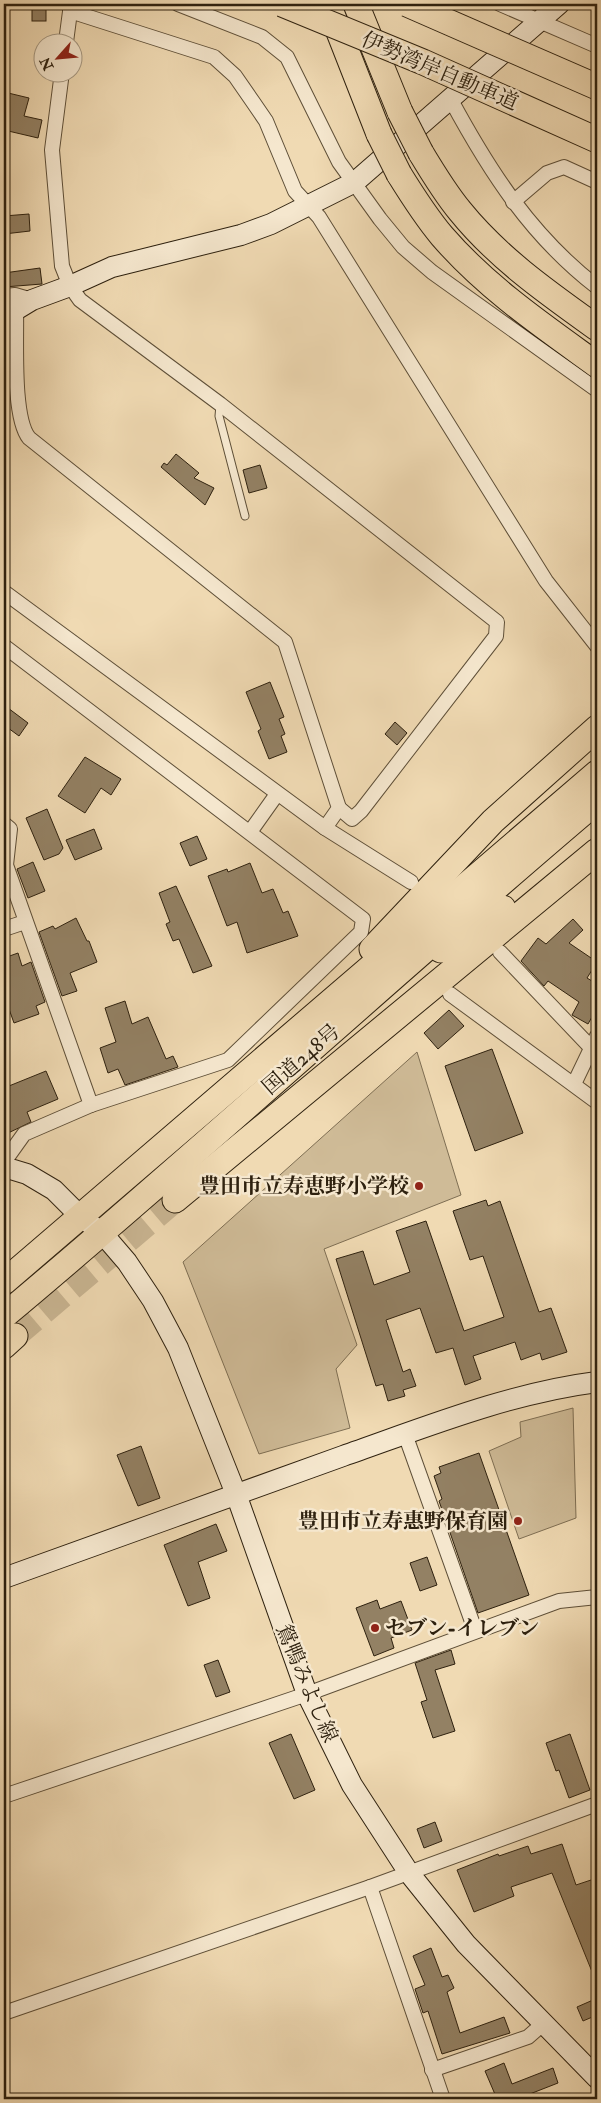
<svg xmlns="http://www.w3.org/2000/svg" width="601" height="2103" viewBox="0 0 601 2103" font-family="'IM FELL Double Pica','Noto Serif JP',serif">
  <rect width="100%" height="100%" fill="#f0dab3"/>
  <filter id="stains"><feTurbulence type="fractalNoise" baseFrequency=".004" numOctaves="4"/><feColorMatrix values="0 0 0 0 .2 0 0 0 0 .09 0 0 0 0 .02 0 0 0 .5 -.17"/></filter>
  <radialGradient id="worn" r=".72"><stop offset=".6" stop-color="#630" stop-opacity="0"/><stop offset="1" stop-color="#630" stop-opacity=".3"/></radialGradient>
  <g fill="#cfbb97" stroke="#7e6e53">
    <polygon points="417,1052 461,1195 324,1249 357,1345 336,1369 350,1428 259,1454 183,1262"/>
    <polygon points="573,1408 576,1518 519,1539 489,1451 521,1437 520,1422"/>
  </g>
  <g fill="#938164" stroke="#2e210f">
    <rect x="32" y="4" width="14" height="17"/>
    <polygon points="4,92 29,98 24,116 42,120 38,138 4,130"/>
    <polygon points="29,214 30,231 4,234 4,216"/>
    <polygon points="40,268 42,284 4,287 4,273"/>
    <polygon points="176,454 199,473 194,478 214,488 205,505 161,467 164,463 167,465"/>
    <polygon points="260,465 267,488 249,493 243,470"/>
    <polygon points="270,682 284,717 279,719 285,734 281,736 287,752 269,759 258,731 261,729 246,692"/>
    <polygon points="4,705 28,723 19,736 4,725"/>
    <polygon points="395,722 407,733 397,745 385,734"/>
    <polygon points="85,757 121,779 111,795 101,788 85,813 58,796"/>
    <polygon points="47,809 63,848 59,854 44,860 26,818"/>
    <polygon points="94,829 102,849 75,860 66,840"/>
    <polygon points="197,836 207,859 190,866 180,843"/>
    <polygon points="33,862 45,891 28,898 17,869"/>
    <polygon points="250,863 262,893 273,889 283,913 288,911 298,936 247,953 237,922 227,926 208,876 227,869 228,872"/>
    <polygon points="176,886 212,966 193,973 179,939 173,941 166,924 170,922 159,893"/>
    <polygon points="76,918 87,941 89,941 97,962 70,973 77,991 62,996 39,932 53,926 55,929"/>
    <polygon points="573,919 583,930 569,943 597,962 587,978 597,984 597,1008 588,1024 572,1015 579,1002 548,981 544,986 521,961 538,938 546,944"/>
    <polygon points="18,953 22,966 31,962 45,1002 36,1006 39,1014 14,1023 4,995 4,958"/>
    <polygon points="125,1001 132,1024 148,1017 166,1059 173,1056 178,1067 125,1085 118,1069 108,1073 100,1048 116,1042 105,1008"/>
    <polygon points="449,1010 464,1026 438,1049 424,1033"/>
    <polygon points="492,1049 523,1133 475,1151 445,1066"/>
    <polygon points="46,1071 58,1099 27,1112 31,1122 4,1135 4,1088"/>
    <polygon points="486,1200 488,1206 500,1201 539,1312 551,1308 567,1352 542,1360 540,1353 521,1360 515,1342 473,1356 481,1379 465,1385 453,1348 436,1353 420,1308 386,1320 403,1372 410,1369 416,1386 403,1390 405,1396 388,1401 383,1384 376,1386 336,1259 363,1251 374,1285 410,1272 396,1231 426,1221 464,1331 504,1317 483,1256 470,1260 453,1211"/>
    <polygon points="141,1446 160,1498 138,1506 117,1455"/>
    <polygon points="479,1453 529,1595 478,1613 439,1501 442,1499 434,1476 441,1473 439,1467"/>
    <polygon points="216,1524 227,1551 198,1562 210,1598 188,1606 164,1545"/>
    <polygon points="427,1557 437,1585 420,1591 410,1563"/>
    <polygon points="377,1600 380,1609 401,1601 412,1630 391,1638 394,1648 374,1656 356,1608"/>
    <polygon points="451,1650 455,1664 435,1670 455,1731 433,1738 421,1702 427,1700 415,1663"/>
    <polygon points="218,1660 230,1692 216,1697 204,1665"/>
    <polygon points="291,1734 315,1790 294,1799 269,1743"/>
    <polygon points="570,1734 590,1790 569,1798 559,1770 556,1771 546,1743"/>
    <polygon points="435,1822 442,1841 424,1848 417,1829"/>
    <polygon points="562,1844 576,1885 597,1878 597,1984 552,1873 511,1887 514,1896 474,1912 457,1870 498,1854 499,1856 528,1846 531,1854"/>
    <polygon points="431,1948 442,1977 448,1975 454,1988 447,1992 460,2033 504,2017 510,2033 442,2054 428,2011 423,2013 415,1989 425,1985 413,1956"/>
    <polygon points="593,2000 597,2015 583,2021 577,2007"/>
    <polygon points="504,2063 512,2084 553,2068 558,2083 517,2099 497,2099 485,2071"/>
  </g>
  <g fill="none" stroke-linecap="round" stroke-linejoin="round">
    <polyline stroke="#c9b592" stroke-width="25" stroke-dasharray="25 12" stroke-linecap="butt" points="15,1336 175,1200"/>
    <g stroke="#5e4f38" stroke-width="9">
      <polyline id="lane" points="220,405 219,416 245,516"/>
    </g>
    <g stroke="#5e4f38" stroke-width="16">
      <g id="street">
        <polyline points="178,4 262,37 287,57 339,162 380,219 403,247 432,272 597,390"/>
        <polyline points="500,4 597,46"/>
        <polyline points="70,11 214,57 235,76 253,102 266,121 295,191 319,217 546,581 597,646"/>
        <polyline points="66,42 71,4"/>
        <polyline points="62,72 52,150 62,266 70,286 80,300 220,404 497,622 496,636 361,811 352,819 339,808"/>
        <path d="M451,100C490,172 531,236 597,287"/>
        <polyline points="513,202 547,173 564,167 597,182"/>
        <polyline points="4,296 15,295 32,300"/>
        <path d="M16,309C17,339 12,417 29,438L285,642L339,808L325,828"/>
        <polyline points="4,592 325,828 411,882"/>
        <polyline points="4,646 363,919 361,932 228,1060 91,1105"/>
        <polyline points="4,824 10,829 6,865 91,1105 24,1134 4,1162"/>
        <polyline points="250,832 277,794"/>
        <polyline points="4,929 25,922"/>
        <polyline points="500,952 597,1054"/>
        <polyline points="450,994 597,1102"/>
        <polyline points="574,1084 597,1036"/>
        <polyline points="405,1434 475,1630"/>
        <polyline points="4,1796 307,1694 559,1601 597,1597"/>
        <polyline points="370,1887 443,2099"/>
        <polyline points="4,2013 370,1887 597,1804"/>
        <polyline points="432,2070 528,2037 544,2023"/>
      </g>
    </g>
    <g stroke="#2e210f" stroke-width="22">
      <g id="secondary">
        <polyline points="4,317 32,300 70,286 112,267 241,235 271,224 355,182 559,4"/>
        <polyline points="4,1167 27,1174 54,1190 79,1215 103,1234 127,1262 153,1301 178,1348 236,1494 307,1694 352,1785 409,1873 466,1944 597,2078"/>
        <path d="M4,1578C117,1537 230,1497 343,1456C426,1427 510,1393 597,1382"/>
      </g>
    </g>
    <g stroke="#2e210f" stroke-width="27">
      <g id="highway">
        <polyline points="328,4 379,134"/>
        <polyline points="356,4 400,112"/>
        <path d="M421,153C433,173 445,193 460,211C498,258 548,293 597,328"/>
        <path d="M399,174C412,195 426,217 442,236C487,288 543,326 597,365"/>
        <polyline points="372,949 493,821 597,728"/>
        <polyline points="441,950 471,932 503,908"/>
        <polyline points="175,1200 597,851"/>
        <path d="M4,1282C201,1112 400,943 597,773"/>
        <path d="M4,1316C205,1148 397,970 597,801"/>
        <polyline points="4,1346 15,1336"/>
      </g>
    </g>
    <use href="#lane" stroke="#f5e7ce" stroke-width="7"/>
    <use href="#street" stroke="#f5e7ce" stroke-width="14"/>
    <use href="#secondary" stroke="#f5e7ce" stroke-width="20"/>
    <use href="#highway" stroke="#f0dab3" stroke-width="25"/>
    <g stroke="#2e210f" stroke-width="27" stroke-linecap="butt">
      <g id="highway-bridge">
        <polyline points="282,4 423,62 597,140"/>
        <polyline points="407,4 597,87"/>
        <polyline points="400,112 421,153"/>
        <polyline points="379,134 399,174"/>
      </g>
    </g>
    <use href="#highway-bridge" stroke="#f0dab3" stroke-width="25"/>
  </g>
  <g fill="#8f2418" stroke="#f5e7ce" stroke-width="2">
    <circle cx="419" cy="1186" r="5"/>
    <circle cx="518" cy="1521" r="5"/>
    <circle cx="375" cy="1628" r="5"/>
  </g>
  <g text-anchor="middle" stroke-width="5" stroke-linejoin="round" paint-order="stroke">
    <g font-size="21" fill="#2e210f" stroke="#f5e7ce">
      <text transform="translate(440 71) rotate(23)" y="7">伊勢湾岸自動車道</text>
      <text transform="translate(301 1059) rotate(-41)" y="7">国道248号</text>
      <text transform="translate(307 1683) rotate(67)" y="7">鴛鴨みよし線</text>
    </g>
    <g font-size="21" font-weight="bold" fill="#2e210f" stroke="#f5e7ce" text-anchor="end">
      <text x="409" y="1193">豊田市立寿恵野小学校</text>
      <text x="508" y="1528">豊田市立寿惠野保育園</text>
      <text x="385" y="1635" text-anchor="start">セブン-イレブン</text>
    </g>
  </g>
  <rect width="601" height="2103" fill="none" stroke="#f0dab3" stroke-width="20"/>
  <rect x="5" y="5" width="591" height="2093" fill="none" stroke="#2e210f" stroke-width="2.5"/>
  <rect x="10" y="10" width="581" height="2083" fill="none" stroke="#2e210f"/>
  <g transform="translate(58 58) rotate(243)"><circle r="24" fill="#f5e7ce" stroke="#a59882"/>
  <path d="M0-4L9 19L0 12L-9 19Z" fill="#8f2418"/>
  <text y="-8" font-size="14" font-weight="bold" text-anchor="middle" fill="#2e210f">N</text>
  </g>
  <rect width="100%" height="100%" filter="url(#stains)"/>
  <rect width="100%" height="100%" fill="url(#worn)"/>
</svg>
